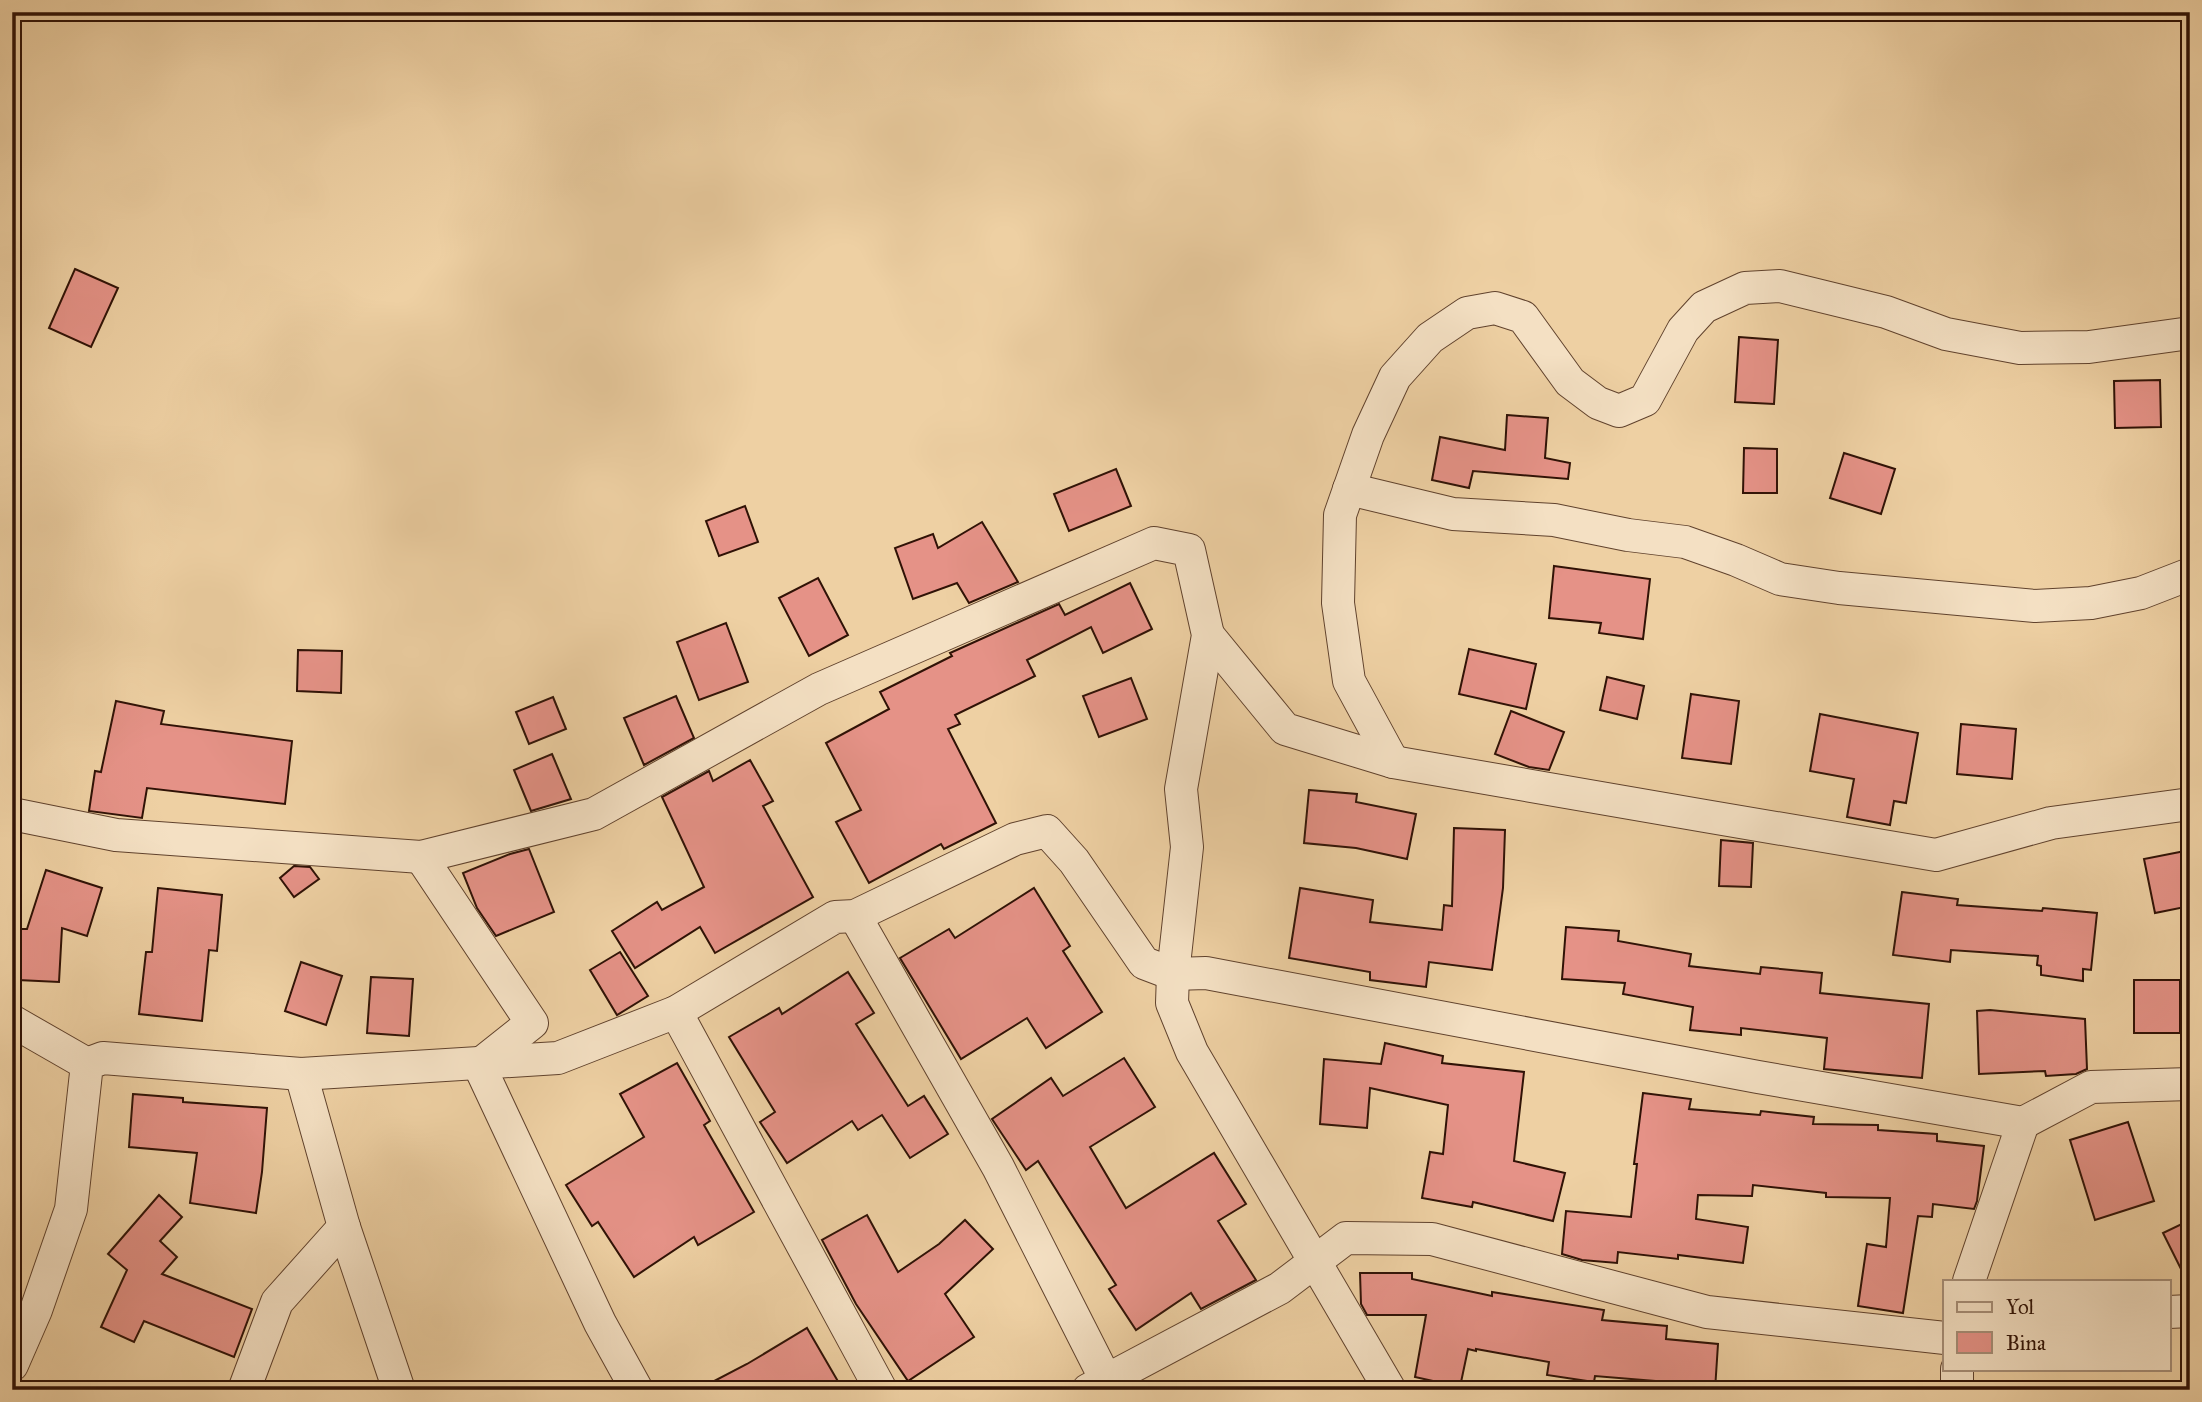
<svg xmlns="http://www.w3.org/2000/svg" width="2202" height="1402" viewBox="0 0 2202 1402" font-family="'IM FELL Great Primer',serif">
  <rect width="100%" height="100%" fill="#eed0a3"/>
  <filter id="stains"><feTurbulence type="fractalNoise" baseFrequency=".00286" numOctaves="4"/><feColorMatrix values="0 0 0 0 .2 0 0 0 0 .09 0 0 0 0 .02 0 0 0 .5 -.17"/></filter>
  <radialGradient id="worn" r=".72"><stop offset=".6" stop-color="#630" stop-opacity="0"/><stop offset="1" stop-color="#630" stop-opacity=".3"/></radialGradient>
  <g fill="#e59287" stroke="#301206" stroke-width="2">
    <polygon points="75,269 118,288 91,347 49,328"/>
    <polygon points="1739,337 1778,340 1774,404 1735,402"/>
    <polygon points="2160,380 2161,427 2115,428 2114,381"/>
    <polygon points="1507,415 1548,418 1545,458 1570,463 1568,479 1473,471 1469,488 1432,480 1440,437 1505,450"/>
    <polygon points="1744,448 1777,449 1777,493 1743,493"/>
    <polygon points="1844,453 1895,469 1881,514 1830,498"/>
    <polygon points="1116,469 1131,506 1069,531 1054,494"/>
    <polygon points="745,506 758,542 719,556 706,521"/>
    <polygon points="982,522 1018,582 969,603 957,583 913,599 895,548 933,534 938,548"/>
    <polygon points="1554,566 1650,579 1643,639 1599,633 1601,623 1549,618"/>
    <polygon points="818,578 848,635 809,656 779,598"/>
    <polygon points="1130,583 1152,629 1103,653 1091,627 1027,660 1035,676 955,715 960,724 948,729 996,823 944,849 941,844 869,883 836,822 861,810 826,743 889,709 880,692 952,656 950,653 1059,604 1065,615"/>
    <polygon points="726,623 748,682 699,700 677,642"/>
    <polygon points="1469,649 1536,664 1526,709 1459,694"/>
    <polygon points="298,650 342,651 341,693 297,691"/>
    <polygon points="1607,677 1644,686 1637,719 1600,710"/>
    <polygon points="1131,678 1147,719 1099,737 1083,696"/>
    <polygon points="1691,694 1739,701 1731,764 1682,758"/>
    <polygon points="676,696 694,738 644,765 624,718"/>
    <polygon points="553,697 566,729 529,744 516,712"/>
    <polygon points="116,701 164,711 161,724 292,741 285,804 147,788 142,818 89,811 95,771 101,772"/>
    <polygon points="1511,711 1564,732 1549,770 1529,767 1495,754"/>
    <polygon points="1820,714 1918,733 1906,803 1894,801 1890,825 1847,817 1854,779 1810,771"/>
    <polygon points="1961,724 2016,729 2012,779 1957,774"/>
    <polygon points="552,754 571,799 531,811 514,770"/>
    <polygon points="750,760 773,801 763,806 813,897 715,953 700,927 635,968 612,931 657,902 662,910 704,887 662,797 709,771 713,781"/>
    <polygon points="1309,790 1357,794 1356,802 1416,814 1407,859 1356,848 1304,843"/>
    <polygon points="1454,828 1505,830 1503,888 1492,970 1429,962 1426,987 1370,980 1370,972 1289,958 1300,888 1373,900 1370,922 1442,930 1444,905 1452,906"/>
    <polygon points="1721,840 1753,843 1751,887 1719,886"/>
    <polygon points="529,849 554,912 496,936 477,908 463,873 510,854"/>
    <polygon points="2190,850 2190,906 2155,913 2144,859"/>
    <polygon points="294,866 310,867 319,879 294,897 280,878"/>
    <polygon points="46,870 102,888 87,936 62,928 59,982 18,980 21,929 27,929"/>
    <polygon points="158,888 222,895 217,951 209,950 202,1021 139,1014 146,952 152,952"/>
    <polygon points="1034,888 1070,946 1063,951 1102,1012 1046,1048 1027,1018 961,1059 900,958 949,929 955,938"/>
    <polygon points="1902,892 1958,899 1957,905 2042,911 2043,908 2097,913 2091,970 2083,969 2083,981 2041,975 2041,966 2037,965 2038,956 1951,950 1950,962 1893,955"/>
    <polygon points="1566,927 1619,931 1618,941 1691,954 1689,966 1760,974 1761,967 1822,973 1820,993 1929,1004 1922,1078 1824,1069 1827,1038 1741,1028 1741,1035 1690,1030 1693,1007 1623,994 1625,983 1562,979"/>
    <polygon points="620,952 648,996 617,1015 590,970"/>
    <polygon points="301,962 342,976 326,1025 285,1011"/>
    <polygon points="848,972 874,1013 856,1024 908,1106 924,1096 948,1134 910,1158 882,1115 858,1130 852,1121 787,1163 760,1122 775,1112 729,1037 779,1008 782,1014"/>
    <polygon points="371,977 413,979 409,1036 367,1033"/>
    <rect x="2134" y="980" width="46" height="53"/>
    <polygon points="1990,1010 2085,1019 2087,1069 2076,1074 2046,1076 2045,1071 1979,1074 1977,1011"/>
    <polygon points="1385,1043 1443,1056 1442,1063 1524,1072 1514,1161 1565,1173 1553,1221 1473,1202 1472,1207 1422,1198 1430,1152 1443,1154 1448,1105 1370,1088 1367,1128 1320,1124 1324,1059 1381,1064"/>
    <polygon points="1124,1058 1155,1107 1090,1147 1126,1208 1214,1153 1246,1204 1218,1221 1256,1280 1201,1309 1191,1293 1136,1330 1109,1289 1116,1285 1038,1161 1026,1170 992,1119 1051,1078 1063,1096"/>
    <polygon points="677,1063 710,1121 704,1125 754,1212 698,1245 694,1237 634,1277 598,1222 592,1226 566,1185 644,1137 620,1094"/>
    <polygon points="1643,1093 1691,1099 1689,1109 1760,1115 1761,1111 1814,1117 1813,1124 1878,1125 1878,1130 1937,1134 1937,1141 1984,1146 1977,1201 1974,1209 1933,1204 1932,1217 1918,1216 1903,1313 1858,1306 1867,1244 1886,1247 1890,1198 1826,1197 1826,1193 1753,1185 1752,1196 1698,1195 1696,1219 1748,1227 1743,1263 1678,1255 1678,1259 1618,1252 1617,1263 1582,1260 1562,1254 1566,1211 1631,1217 1637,1164 1634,1164"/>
    <polygon points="133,1094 183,1098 183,1102 267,1108 262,1172 256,1213 190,1203 197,1153 129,1147"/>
    <polygon points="2128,1122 2154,1201 2095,1220 2070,1140"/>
    <polygon points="159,1195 182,1217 160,1241 177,1257 162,1274 252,1309 234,1357 144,1321 134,1342 101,1327 127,1270 108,1254"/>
    <polygon points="867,1215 898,1272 939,1244 965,1220 993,1249 945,1294 974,1337 908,1381 856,1304 822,1240"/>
    <polygon points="2190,1220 2190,1287 2163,1233"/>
    <polygon points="1360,1273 1412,1273 1412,1279 1492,1296 1492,1292 1604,1310 1602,1320 1667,1326 1666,1339 1718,1344 1715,1390 1666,1390 1667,1382 1595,1376 1594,1382 1547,1375 1549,1362 1476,1349 1476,1351 1468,1349 1460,1387 1415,1377 1426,1315 1367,1315 1361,1304"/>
    <polygon points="807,1328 843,1390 697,1390 747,1364"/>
  </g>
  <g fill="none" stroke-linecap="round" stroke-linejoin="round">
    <g stroke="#60422d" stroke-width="34">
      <g id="street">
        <polyline points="1349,489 1453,514 1554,520 1628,535 1685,542 1736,560 1780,579 1839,588 2035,606 2091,603 2141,593 2190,574"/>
        <polyline points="1208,635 1285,729 1393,762 1705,816 1936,855 2051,823 2190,804"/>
        <polyline points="1393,762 1349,681 1338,603 1340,515 1368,435 1395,377 1430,338 1467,313 1495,308 1523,317 1570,382 1598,403 1619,411 1645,400 1683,330 1704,307 1745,288 1780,286 1886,312 1946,334 2020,348 2089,347 2190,333"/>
        <polyline points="12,814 116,835 421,857"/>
        <polyline points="855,916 998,1167 1106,1380"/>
        <polyline points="676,1012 881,1390"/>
        <polyline points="12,1021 87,1064"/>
        <polyline points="301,1074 344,1227 399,1390"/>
        <polyline points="1969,1281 2023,1123"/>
        <polyline points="2169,1312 2190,1311"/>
        <polyline points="12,1365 36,1310 71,1209 87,1064 103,1058 301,1074 558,1058 676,1012 835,917 855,916 1015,839 1047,831 1074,861 1144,963 1173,974 1206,973 1758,1077 2023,1123 2091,1087 2190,1084"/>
        <polyline points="244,1390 277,1302 344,1227"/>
        <polyline points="637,1390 600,1323 479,1065 532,1023 421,857 594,814 819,689 1154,543 1189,550 1208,635 1181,789 1187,847 1173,974 1172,1003 1192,1052 1390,1390"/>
        <polyline points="1088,1390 1280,1288 1346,1238 1432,1239 1707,1312 1945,1338"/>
        <polyline points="1957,1390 1957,1369"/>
      </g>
    </g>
    <use href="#street" stroke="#f4e0c3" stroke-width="32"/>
  </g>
  <rect width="2202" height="1402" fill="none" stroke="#eed0a3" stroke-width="42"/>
  <rect x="14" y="14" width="2174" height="1374" fill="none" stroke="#301206" stroke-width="3.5"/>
  <rect x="21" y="21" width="2160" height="1360" fill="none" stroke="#301206" stroke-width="2"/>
  <rect x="1943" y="1280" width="228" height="91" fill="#f4e0c3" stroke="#a68e77" stroke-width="2"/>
  <rect x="1957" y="1302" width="35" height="10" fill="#f4e0c3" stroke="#a68e77" stroke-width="2"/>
  <text x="2006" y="1314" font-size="21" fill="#301206">Yol</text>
  <rect x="1957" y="1332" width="35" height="21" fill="#e59287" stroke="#a68e77" stroke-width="2"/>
  <text x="2006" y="1350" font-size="21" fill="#301206">Bina</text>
  <rect width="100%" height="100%" filter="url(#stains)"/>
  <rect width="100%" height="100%" fill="url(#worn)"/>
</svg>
